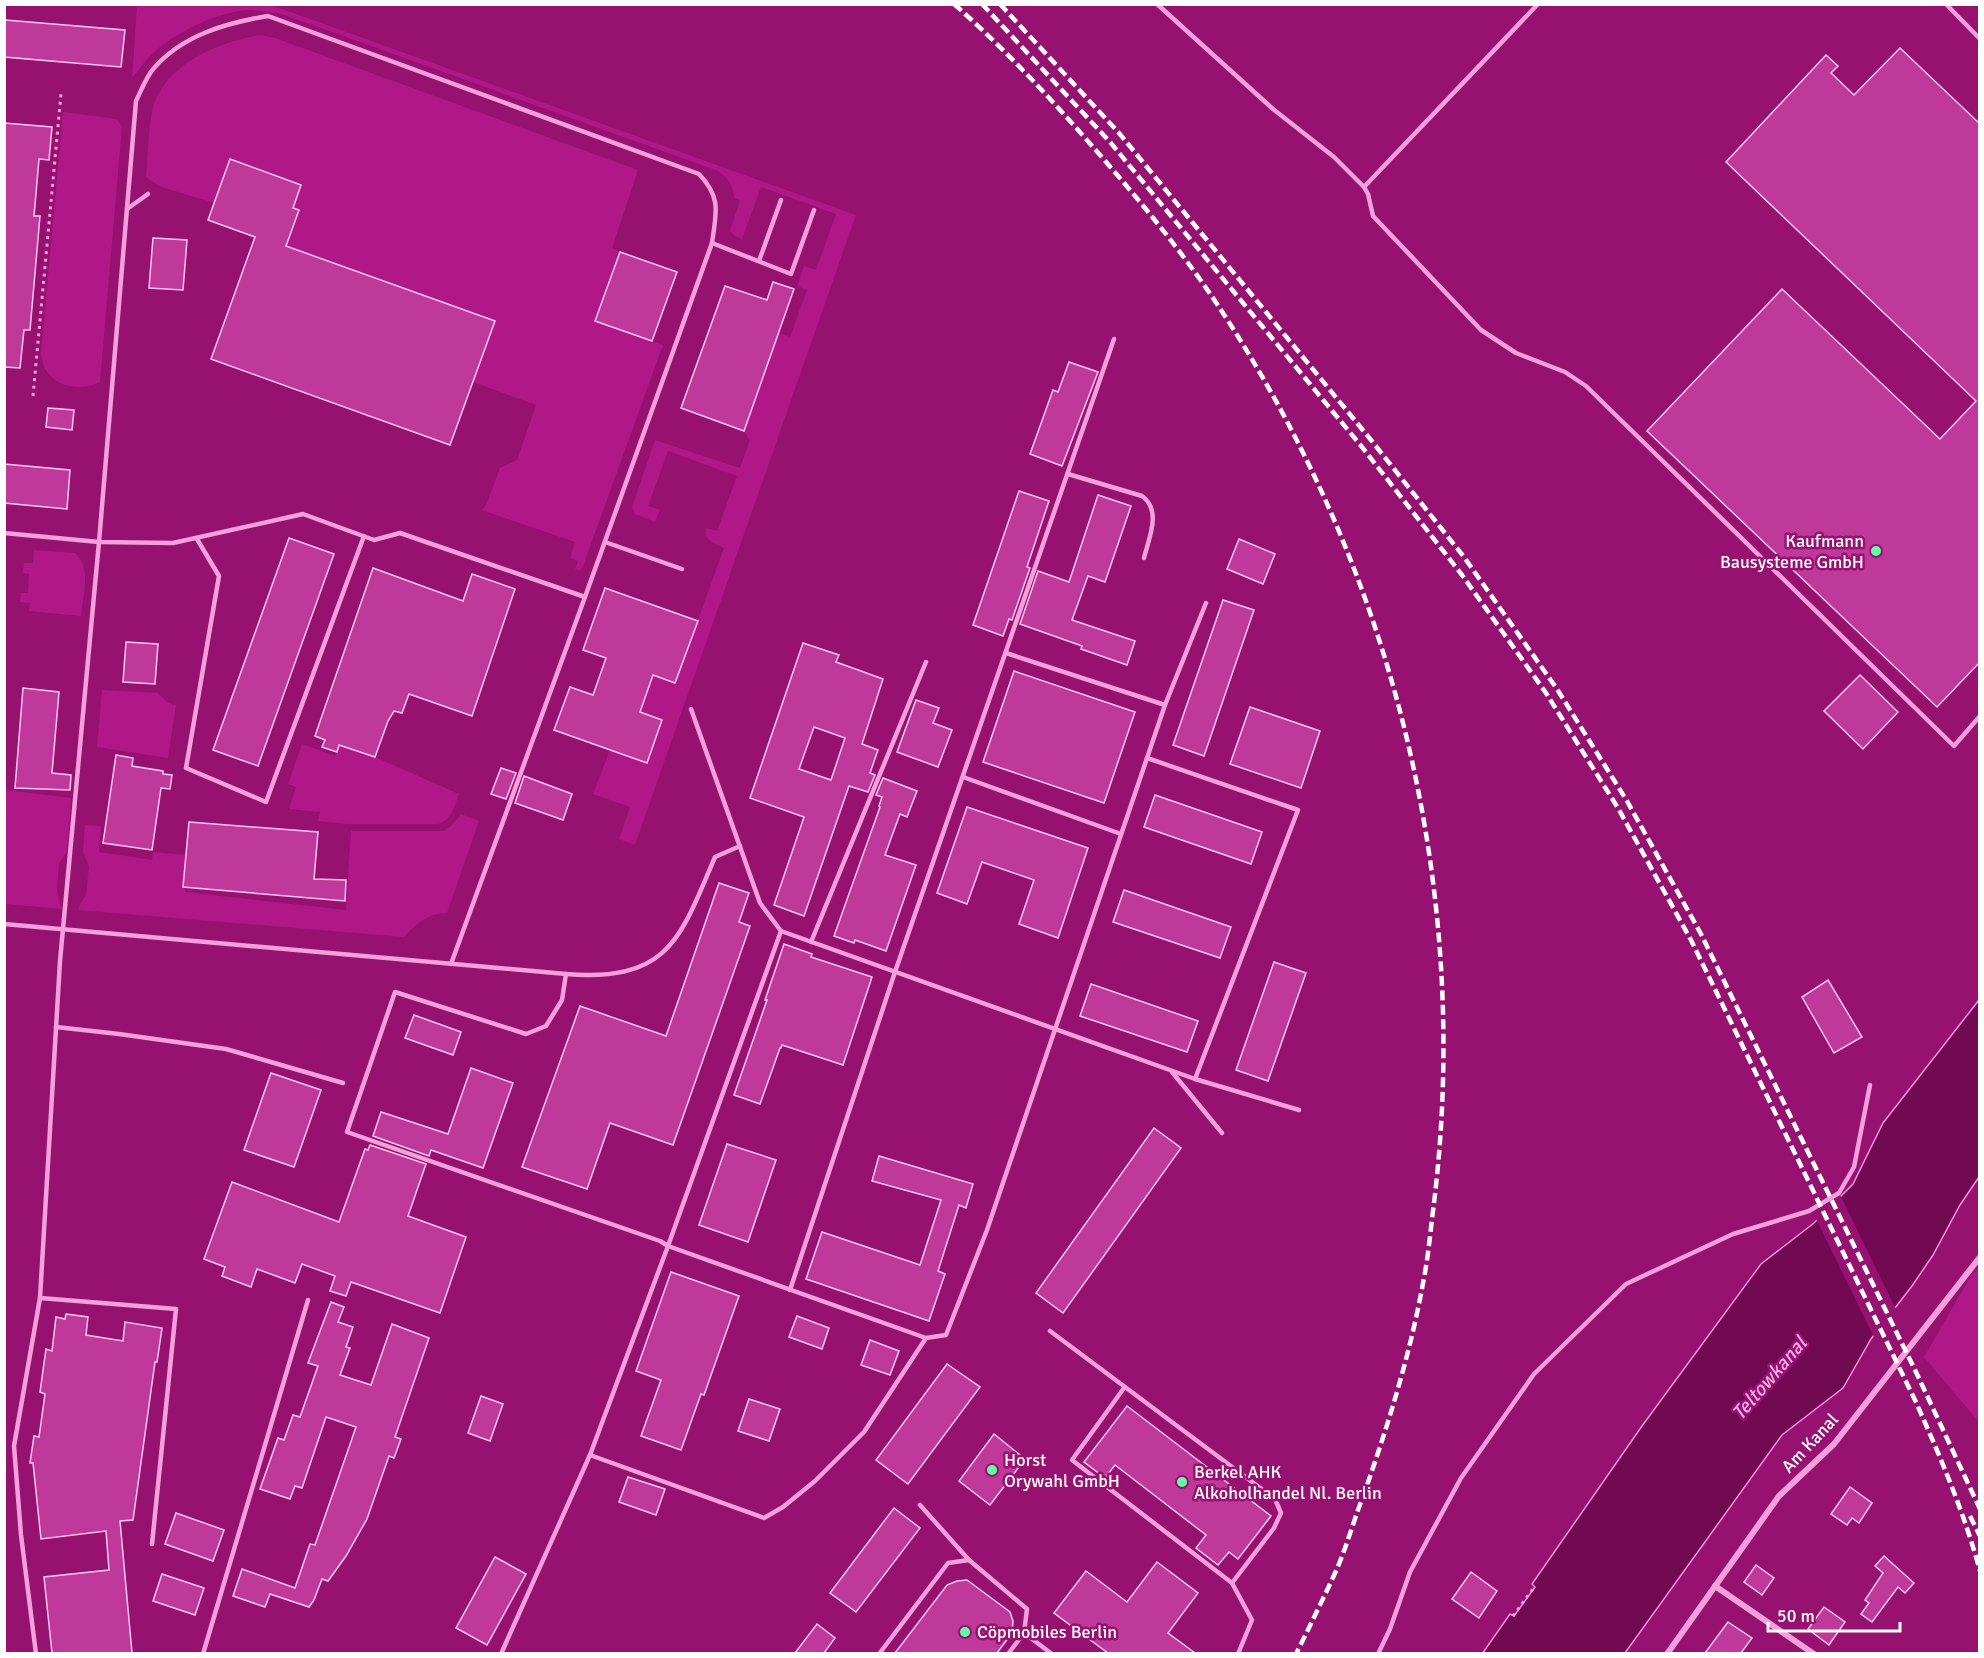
<svg xmlns="http://www.w3.org/2000/svg" width="1984" height="1658" viewBox="0 0 1984 1658" font-family="Signika,sans-serif">
  <rect width="100%" height="100%" fill="#961170"/>
  <g fill="#b01888">
    <path d="M137,5H271L856,215L635,845L619,839L630,807L593,794L610,750L647,763L662,720L640,712L653,675L675,683L724,548C715,543 703,541 706,528L717,531L737,476L668,451L648,506L660,510L655,522L635,514L632,507L655,440L740,468L750,440L744,431L779,333L790,337L807,290L797,286L804,266L816,270L836,214L761,187L742,239L734,235L730,231L740,200L734,198C734,187 728,177 718,171L282,14C272,13 260,10 250,10C219,11 176,32 153,53C145,60 139,70 132,78Z"/>
    <path d="M260,35L275,38L638,170L612,248L620,252L595,320L663,345L583,566L580,571L575,569L578,561L570,558L575,542L482,510L487,503L500,468L517,460L536,405L473,382L495,321L286,246L299,211L293,208L301,185L215,203L161,187L146,177C148,156 148,133 152,112C162,65 218,42 260,35Z"/>
    <path d="M63,112L116,119L122,126L100,382C84,391 58,388 47,372C43,366 42,360 41,353Z"/>
    <path d="M34,550L75,553C92,567 83,596 81,616L29,611L30,603L20,602L21,593H28L29,574L23,573L24,563H33Z"/>
    <polygon points="102,690 158,693 168,703 176,705 168,758 97,747"/>
    <path d="M302,744L335,756L339,745L375,757L459,794C454,807 452,820 438,824H347L318,821L320,812L289,809L296,787L288,784Z"/>
    <polygon points="5,790 71,798 67,851 59,864 57,892 62,909 5,904"/>
    <path d="M461,814L479,821L447,913C428,913 416,924 404,937L78,910L79,906L86,895L89,866L83,852L85,825L101,826L99,852L152,860L153,852L186,855L183,887L186,892L346,910L351,831H443L451,826Z"/>
    <polygon points="1979,1268 1979,1422 1924,1357 1971,1276"/>
  </g>
  <polygon fill="#710a53" stroke="#f791dd" stroke-width="1.5" points="1979,1000 1979,1177 1960,1205 1933,1255 1912,1286 1871,1339 1843,1388 1782,1435 1625,1653 1482,1654 1510,1614 1514,1616 1535,1587 1532,1584 1642,1426 1761,1264 1814,1223 1853,1184 1883,1123"/>
  <polygon fill="#961170" points="1839,1193 1897,1311 1875,1339 1815,1217"/>
  <g fill="#be399a" stroke="#fec8ef" stroke-width="1.5" fill-rule="evenodd">
    <polygon points="5,20 125,30 121,67 4,57"/>
    <polygon points="1900,48 1980,124 1980,662 1937,707 1647,431 1782,289 1940,439 1976,401 1726,162 1826,55 1838,66 1831,73 1854,95"/>
    <polygon points="4,123 52,127 49,160 39,159 34,216 40,216 30,330 24,330 20,368 4,367"/>
    <polygon points="230,159 301,185 293,208 299,210 286,246 495,321 450,445 211,359 255,237 208,220"/>
    <polygon points="153,238 187,240 183,290 149,288"/>
    <polygon points="620,252 677,272 652,341 595,321"/>
    <polygon points="773,282 794,289 744,431 681,408 725,286 767,300"/>
    <polygon points="1069,362 1098,372 1062,466 1030,454 1053,390 1058,392"/>
    <polygon points="48,408 74,410 72,430 46,427"/>
    <polygon points="4,464 70,470 67,509 4,503"/>
    <polygon points="1019,491 1049,501 1027,567 1030,568 1012,620 1009,619 1003,636 973,625"/>
    <polygon points="1098,495 1131,506 1105,582 1088,576 1072,620 1135,641 1127,665 1081,649 1082,646 1020,624 1038,571 1069,582"/>
    <polygon points="289,538 334,554 258,766 213,750"/>
    <polygon points="1239,539 1275,554 1263,584 1227,569"/>
    <polygon points="373,568 463,601 472,574 515,589 472,716 409,694 402,713 394,711 388,721 375,757 339,745 337,752 322,747 325,740 315,736"/>
    <polygon points="605,588 698,621 675,683 653,675 640,712 662,720 647,763 554,730 570,687 593,695 606,658 583,650"/>
    <polygon points="1223,600 1254,610 1204,756 1173,745"/>
    <polygon points="126,642 158,644 155,684 123,682"/>
    <path d="M803,643L839,655L836,662L883,679L862,744L878,750L870,773L875,775L868,792L849,786L804,916L774,905L804,817L750,798ZM814,727L845,738L831,780L799,769Z"/>
    <polygon points="1014,671 1135,712 1104,803 983,762"/>
    <polygon points="1860,675 1898,712 1863,749 1824,711"/>
    <polygon points="23,688 59,692 52,773 71,775 70,790 15,788"/>
    <polygon points="916,700 939,708 933,723 952,730 938,767 897,752"/>
    <polygon points="1250,707 1320,731 1301,788 1230,764"/>
    <polygon points="116,755 133,758 132,766 163,771 163,774 172,775 170,789 161,788 152,850 103,843"/>
    <polygon points="501,768 516,773 506,799 491,794"/>
    <polygon points="524,776 572,794 563,820 515,803"/>
    <polygon points="883,778 917,791 907,817 900,814 885,855 916,865 886,951 855,940 854,943 834,936 880,807 879,806 882,797 876,795"/>
    <polygon points="1155,795 1262,832 1251,864 1144,827"/>
    <polygon points="967,807 1088,848 1058,938 1019,924 1034,880 982,862 967,904 937,893"/>
    <polygon points="189,822 318,832 314,879 346,880 345,901 183,887"/>
    <polygon points="719,883 749,893 739,922 750,926 673,1145 610,1123 587,1189 522,1167 580,1006 666,1036"/>
    <polygon points="1124,890 1231,927 1220,958 1113,922"/>
    <polygon points="784,944 812,954 811,957 872,977 843,1065 782,1045 781,1048 780,1048 760,1104 734,1095 767,1000 765,1000"/>
    <polygon points="1274,962 1306,973 1268,1081 1236,1070"/>
    <polygon points="1828,980 1862,1037 1834,1053 1802,997"/>
    <polygon points="1091,984 1198,1021 1187,1052 1080,1016"/>
    <polygon points="414,1015 461,1032 453,1055 405,1038"/>
    <polygon points="471,1068 513,1083 483,1168 431,1150 429,1156 373,1136 381,1112 448,1134"/>
    <polygon points="271,1073 321,1090 294,1167 244,1150"/>
    <polygon points="1154,1128 1181,1148 1063,1313 1036,1293"/>
    <polygon points="727,1144 776,1160 748,1242 699,1225"/>
    <polygon points="370,1145 426,1164 408,1216 466,1237 440,1313 351,1282 346,1296 330,1291 335,1276 302,1264 295,1283 257,1269 251,1287 222,1276 225,1267 204,1259 232,1182 339,1222 365,1149 368,1150"/>
    <polygon points="879,1156 973,1184 966,1208 959,1205 938,1271 945,1274 929,1321 806,1279 822,1232 920,1265 941,1200 872,1181"/>
    <polygon points="671,1272 739,1296 704,1395 701,1394 681,1450 641,1436 661,1380 636,1371"/>
    <polygon points="331,1302 344,1307 338,1322 353,1327 346,1347 350,1348 340,1375 371,1385 392,1324 429,1338 395,1437 401,1439 394,1458 389,1456 367,1519 346,1556 328,1581 322,1579 314,1600 309,1607 270,1594 265,1607 233,1596 242,1569 295,1588 310,1544 315,1545 356,1427 326,1417 302,1488 295,1486 290,1499 260,1489 278,1438 284,1440 293,1415 300,1417 318,1366 308,1363"/>
    <polygon points="66,1314 88,1317 86,1335 123,1341 125,1322 162,1328 157,1362 155,1362 133,1520 120,1521 132,1653 52,1653 44,1577 109,1570 106,1531 41,1539 33,1463 30,1463 34,1436 39,1437 45,1394 40,1392 46,1349 52,1351 56,1317 65,1319"/>
    <polygon points="797,1316 829,1328 822,1349 789,1337"/>
    <polygon points="870,1340 899,1351 890,1375 861,1365"/>
    <polygon points="947,1364 980,1387 908,1484 876,1460"/>
    <polygon points="481,1396 503,1404 490,1441 468,1433"/>
    <polygon points="749,1399 780,1409 769,1441 738,1431"/>
    <polygon points="1127,1406 1271,1516 1238,1559 1229,1552 1218,1565 1196,1548 1206,1535 1115,1465 1105,1478 1084,1462"/>
    <polygon points="994,1434 1025,1459 990,1505 959,1481"/>
    <polygon points="628,1477 665,1489 656,1515 619,1502"/>
    <polygon points="1850,1487 1872,1503 1859,1523 1852,1518 1847,1525 1831,1514"/>
    <polygon points="894,1508 920,1528 856,1612 830,1593"/>
    <polygon points="176,1513 224,1530 213,1561 165,1544"/>
    <polygon points="1884,1556 1914,1583 1905,1593 1898,1587 1872,1622 1861,1614 1869,1603 1865,1600 1883,1573 1875,1566"/>
    <polygon points="495,1557 526,1574 487,1645 456,1628"/>
    <polygon points="1157,1562 1198,1593 1168,1633 1195,1653 1108,1653 1054,1613 1086,1571 1127,1602"/>
    <polygon points="1756,1565 1774,1578 1762,1595 1744,1582"/>
    <polygon points="1471,1572 1497,1591 1479,1618 1452,1599"/>
    <polygon points="162,1574 204,1588 195,1615 153,1601"/>
    <polygon points="967,1580 1010,1612 1013,1621 1012,1633 997,1653 895,1653 947,1585 957,1581"/>
    <polygon points="1824,1607 1845,1622 1829,1645 1808,1629"/>
    <polygon points="1728,1622 1752,1638 1741,1653 1705,1653"/>
    <polygon points="817,1624 835,1638 824,1653 795,1653"/>
  </g>
  <g fill="none" stroke-linecap="round" stroke-linejoin="round">
    <g stroke="#f4a0dd" stroke-width="3" stroke-dasharray="3 4.5" stroke-linecap="butt">
      <polyline points="33,396 61,94"/>
      <polyline points="1513,1616 1535,1586"/>
    </g>
    <g stroke="#f4a0dd" stroke-width="4.5">
      <polyline points="1157,4 1273,109 1334,157 1364,187 1368,194 1373,216 1481,330 1516,353 1565,372 1586,386 1954,746 1980,716"/>
      <polyline points="1946,4 1980,39"/>
      <polyline points="1364,187 1538,4"/>
      <polyline points="127,209 148,194"/>
      <polyline points="712,243 791,274 814,210"/>
      <polyline points="759,261 781,200"/>
      <path d="M1068,474L1142,496C1162,510 1149,538 1144,558"/>
      <polyline points="4,533 99,542 173,543 303,514 374,540 400,533 585,597"/>
      <polyline points="197,539 219,576 186,768 266,802 364,536"/>
      <polyline points="605,542 682,569"/>
      <polyline points="1006,653 1165,705"/>
      <polyline points="691,709 760,903 781,931 1195,1079 1299,1110"/>
      <polyline points="1147,758 1298,810 1195,1079"/>
      <polyline points="963,777 1121,834"/>
      <path d="M4,924L566,974C669,982 680,939 715,857L740,846"/>
      <polyline points="811,942 926,662"/>
      <polyline points="566,974 562,1000 546,1026 526,1034 395,992 347,1132 660,1241 668,1246 926,1338"/>
      <polyline points="56,1027 119,1034 226,1049 343,1083"/>
      <polyline points="1172,1072 1222,1133"/>
      <polyline points="790,1290 895,972 1114,339"/>
      <polyline points="40,1298 176,1309 152,1544"/>
      <polyline points="1050,1331 1275,1499 1281,1513 1274,1528 1232,1583"/>
      <polyline points="1124,1388 1072,1460 1232,1583 1252,1620 1238,1654"/>
      <polyline points="590,1455 764,1518 783,1507 815,1481 864,1432 926,1338 946,1335 987,1230 1165,705 1206,603"/>
      <polyline points="920,1505 969,1560"/>
      <path d="M36,1654L21,1535L14,1446L40,1298L60,961L99,542L136,101C141,91 146,77 154,68C183,35 226,23 268,16L699,174C722,198 716,213 712,243L585,597L451,964"/>
      <polyline points="203,1654 308,1300"/>
      <polyline points="501,1654 590,1455 668,1246 781,931"/>
      <polyline points="879,1654 948,1563 969,1560 1027,1609 1024,1633 1052,1654"/>
      <polyline points="1008,1654 1024,1633"/>
      <polyline points="1378,1654 1390,1629 1410,1572 1461,1478 1534,1374 1626,1284 1733,1234 1809,1211 1839,1193 1854,1167 1870,1085"/>
    </g>
    <g stroke="#f4a0dd" stroke-width="6">
      <polyline points="1715,1586 1814,1654"/>
      <polyline points="1667,1654 1779,1496 1834,1444 1980,1257"/>
    </g>
    <g stroke="#fff" stroke-width="4.5" stroke-dasharray="10 4.5" stroke-linecap="butt">
      <path d="M954,4C1007,51 1054,102 1100,155C1140,201 1179,248 1213,298C1393,565 1474,891 1433,1211C1430,1235 1428,1259 1423,1283C1410,1355 1388,1425 1364,1494C1354,1519 1347,1546 1336,1571C1323,1599 1310,1626 1296,1654"/>
      <path d="M982,4L1110,142L1362,447L1462,575L1546,693L1618,808L1691,940L1915,1400C1940,1456 1964,1512 1980,1571"/>
      <polyline points="1000,4 1119,133 1371,440 1464,557 1557,689 1627,801 1701,934 1916,1372 1980,1509"/>
      <polyline points="1970,1516 1980,1536"/>
    </g>
  </g>
  <g fill="#62ffa5" stroke="#961170" stroke-width="2">
    <circle cx="1876" cy="551" r="6"/>
    <circle cx="992" cy="1470" r="6"/>
    <circle cx="1182" cy="1482" r="6"/>
    <circle cx="965" cy="1632" r="6"/>
  </g>
  <g text-anchor="middle" stroke-width="5" stroke-linejoin="round" paint-order="stroke">
    <g font-size="18" fill="#fff" stroke="#961170" text-anchor="start">
      <text x="1864" y="547" text-anchor="end">Kaufmann<tspan x="1864" dy="21">Bausysteme GmbH</tspan></text>
      <text x="1004" y="1466">Horst<tspan x="1004" dy="21">Orywahl GmbH</tspan></text>
      <text x="1194" y="1478">Berkel AHK<tspan x="1194" dy="21">Alkoholhandel Nl. Berlin</tspan></text>
      <text x="977" y="1638">Cöpmobiles Berlin</text>
    </g>
    <g font-size="18" fill="#fff" stroke="#961170">
      <text transform="translate(1810 1443) rotate(-47)" y="6">Am Kanal</text>
    </g>
    <g font-size="20" font-style="italic" fill="#faace6" stroke="#961170">
      <text transform="translate(1769 1378) rotate(-49)" y="7">Teltowkanal</text>
    </g>
  </g>
  <rect width="1984" height="1658" fill="none" stroke="#ffffff" stroke-width="12"/>
  <path d="M1768 1622v9h132v-9" fill="none" stroke="#ffffff" stroke-width="3"/>
  <text x="1777" y="1622" font-size="18" fill="#ffffff" stroke="#961170" stroke-width="4.5" paint-order="stroke">50 m</text>
</svg>
